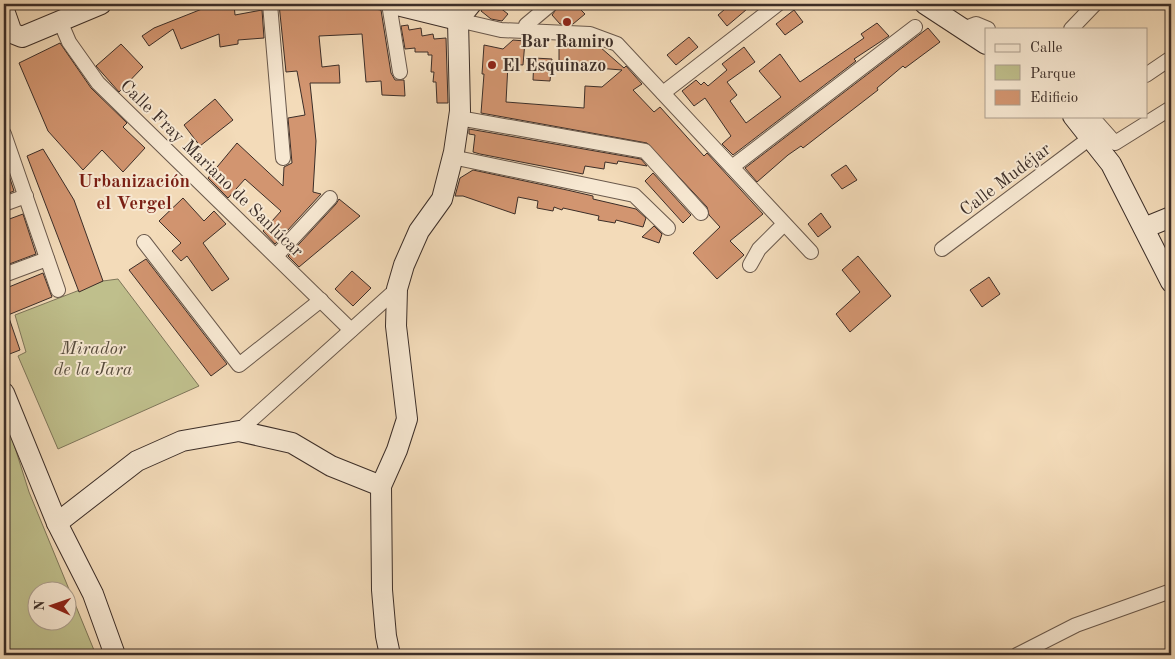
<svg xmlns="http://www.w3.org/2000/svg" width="1175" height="659" viewBox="0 0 1175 659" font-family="'Old Standard TT',serif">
  <rect width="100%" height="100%" fill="#f3dbb9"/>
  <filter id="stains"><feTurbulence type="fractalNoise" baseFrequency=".004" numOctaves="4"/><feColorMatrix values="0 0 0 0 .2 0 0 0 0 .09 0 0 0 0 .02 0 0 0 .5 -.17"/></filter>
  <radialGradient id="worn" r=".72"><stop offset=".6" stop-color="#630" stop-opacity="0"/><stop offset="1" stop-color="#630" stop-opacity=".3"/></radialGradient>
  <g fill="#bfbf8c" stroke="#7e765a" fill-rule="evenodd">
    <polygon points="118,279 199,386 58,449 18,356 26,352 15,315 103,281"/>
    <path d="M4,413L29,492L96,655H4ZM38,592H68V622H38Z"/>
  </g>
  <g fill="#d29570" stroke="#3c2e28">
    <polygon points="206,4 234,4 235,15 262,10 264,38 238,40 238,44 220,47 219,34 181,49 173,29 149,46 142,36 154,28 207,7"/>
    <polygon points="279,4 350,5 381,10 391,73 395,80 404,80 405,96 382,95 381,81 366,82 362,34 319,36 322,67 339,65 340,83 310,83 316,141 313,192 321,194 275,244 263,231 281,211 245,179 228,198 208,178 237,143 283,186 284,167 292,163 288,118 305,115 297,71 286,72"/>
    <polygon points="486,4 495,4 508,14 502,21 491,19 481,11"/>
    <polygon points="560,4 575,4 585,14 573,24 560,24 552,15"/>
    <polygon points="731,4 753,4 727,26 718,15"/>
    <polygon points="794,10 803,22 785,35 776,24"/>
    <polygon points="877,23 889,36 854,59 856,61 733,155 722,144 731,136 705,98 694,106 682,91 696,80 701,85 704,82 708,86 727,70 722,64 744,47 755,62 727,82 737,95 730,101 746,123 781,97 759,71 780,54 800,82 864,38 861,34"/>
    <polygon points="408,25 409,30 421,28 422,36 433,34 434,39 446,38 448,103 437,103 436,82 433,82 434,72 431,72 432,55 428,55 428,52 415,52 415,48 405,49 401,26"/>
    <polygon points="928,28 940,42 905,68 903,66 877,88 878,90 803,148 801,146 788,155 757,182 745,168"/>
    <polygon points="689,37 698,47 676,65 667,55"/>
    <polygon points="513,40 525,41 523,65 508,64 506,102 584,108 585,86 602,87 622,70 559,65 559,42 579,44 579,47 600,47 624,68 626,66 642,84 633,90 654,112 660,107 704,156 707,153 763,214 730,241 744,255 717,279 693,253 720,227 709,215 707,207 647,143 481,113 484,74 482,74 484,45 503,49"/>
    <polygon points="60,43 91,88 127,123 123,127 145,148 123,172 102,150 83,170 48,131 19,63"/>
    <polygon points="121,44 143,67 119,92 96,66"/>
    <polygon points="534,58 552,59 550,81 533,80"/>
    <polygon points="215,99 233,120 200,146 184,125"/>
    <polygon points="469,129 641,159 647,166 618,161 617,164 605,162 604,169 585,166 583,174 480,154 473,152 475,135 469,134"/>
    <polygon points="43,149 74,200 103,281 79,292 27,156"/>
    <polygon points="4,160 14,191 4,195"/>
    <polygon points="846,165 857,180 842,189 831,175"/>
    <polygon points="473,170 567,190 593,196 593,199 636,209 646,218 643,227 616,220 615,223 598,220 599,216 563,208 562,210 554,207 553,211 537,208 538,201 518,197 515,214 463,196 455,196 460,178"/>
    <polygon points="653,173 691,215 683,223 645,181"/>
    <polygon points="183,198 204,221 214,211 226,224 203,243 229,279 212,291 187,256 181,261 172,251 181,243 159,221"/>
    <polygon points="339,199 360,216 299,267 288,256 336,204"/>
    <polygon points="821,213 831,227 818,237 808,224"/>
    <polygon points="23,214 36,254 4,266 4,221"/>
    <polygon points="654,226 662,234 659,243 642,237"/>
    <polygon points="858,256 891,296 850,332 836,314 860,292 842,270"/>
    <polygon points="146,259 227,364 211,376 129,270"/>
    <polygon points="352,271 371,288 353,306 335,289"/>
    <polygon points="43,273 52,297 8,315 20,350 7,355 4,347 4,289"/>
    <polygon points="989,277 1000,294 982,307 970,290"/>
  </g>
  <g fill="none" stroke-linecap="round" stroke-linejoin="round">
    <g stroke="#6a594c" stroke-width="16">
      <g id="street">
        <polyline points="270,4 283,158"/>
        <polyline points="389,4 400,72"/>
        <polyline points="458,20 501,30 590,34 617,44 811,252"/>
        <polyline points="60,21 69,42 98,83 351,330"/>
        <polyline points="963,29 976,24 988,29"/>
        <polyline points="1071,29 1095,4"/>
        <polyline points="525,31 526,25 551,4"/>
        <polyline points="1146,75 1171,58"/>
        <polyline points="663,93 778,4"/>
        <polyline points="1091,116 1115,143 1171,108"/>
        <polyline points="459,118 645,151 701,213"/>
        <polyline points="4,134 58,290"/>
        <polyline points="452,157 634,195 668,228"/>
        <polyline points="732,167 915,27"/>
        <polyline points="4,204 26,196"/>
        <polyline points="144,242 239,365 321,300"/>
        <polyline points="942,249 1090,138"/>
        <polyline points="276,256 330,198"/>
        <polyline points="750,265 759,249 784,224"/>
        <polyline points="4,275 47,259"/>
        <polyline points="239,431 397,289"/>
        <polyline points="1017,655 1076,625 1171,591"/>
      </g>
    </g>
    <g stroke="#3c2e28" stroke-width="22">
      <g id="secondary">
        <polyline points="393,4 458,20"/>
        <polyline points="925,4 986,44"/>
        <polyline points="4,10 12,33 22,37 101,4"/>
        <polyline points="1073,116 1111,164 1171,282"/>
        <polyline points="1144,228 1171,217"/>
        <polyline points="4,393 57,523 93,594 115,655"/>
        <polyline points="57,523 137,461 182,441 239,431 292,443 331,466 381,486"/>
        <polyline points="390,655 386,636 382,590 381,486 397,450 407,419 396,326 397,289 404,265 419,231 442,199 454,152 460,111 458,20 471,4"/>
      </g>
    </g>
    <use href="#street" stroke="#f7e8d2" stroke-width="14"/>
    <use href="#secondary" stroke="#f7e8d2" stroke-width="20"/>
  </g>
  <g fill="#8f2418" stroke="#f7e8d2" stroke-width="2">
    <circle cx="567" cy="22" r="5"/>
    <circle cx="492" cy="65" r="5"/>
  </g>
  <g text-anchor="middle" stroke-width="4" stroke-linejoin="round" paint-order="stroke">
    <g font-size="18" font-weight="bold" fill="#3c2e28" stroke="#f7e8d2">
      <text x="567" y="47">Bar Ramiro</text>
      <text x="502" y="71" text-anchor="start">El Esquinazo</text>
    </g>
    <g font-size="18" fill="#3c2e28" stroke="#f7e8d2">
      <text transform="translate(212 168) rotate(44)" y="6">Calle Fray Mariano de Sanlúcar</text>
      <text transform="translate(1005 179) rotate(-37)" y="6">Calle Mudéjar</text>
    </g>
    <g font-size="18" font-style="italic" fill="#564b3c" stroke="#f7e8d2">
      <text x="93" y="354">Mirador<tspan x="93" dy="21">de la Jara</tspan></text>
    </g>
    <g font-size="19" font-weight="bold" fill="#7a1f14" stroke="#f7e8d2">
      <text x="134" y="187">Urbanización<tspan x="134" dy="22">el Vergel</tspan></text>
    </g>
  </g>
  <rect width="1175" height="659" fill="none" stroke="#f3dbb9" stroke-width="20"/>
  <rect x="5" y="5" width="1165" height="649" fill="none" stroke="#3c2e28" stroke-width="2.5"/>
  <rect x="10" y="10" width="1155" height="639" fill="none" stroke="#3c2e28"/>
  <rect x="985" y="28" width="162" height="90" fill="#f7e8d2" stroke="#ac9e8e"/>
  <rect x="995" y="44" width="25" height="8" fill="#f7e8d2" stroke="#ac9e8e"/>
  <text x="1030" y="52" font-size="15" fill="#3c2e28">Calle</text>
  <rect x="995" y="65" width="25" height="15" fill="#bfbf8c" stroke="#ac9e8e"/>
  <text x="1030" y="78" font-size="15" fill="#3c2e28">Parque</text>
  <rect x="995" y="90" width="25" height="15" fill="#d29570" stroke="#ac9e8e"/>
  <text x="1030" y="102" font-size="15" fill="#3c2e28">Edificio</text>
  <g transform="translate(52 606) rotate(272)"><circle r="24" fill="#f7e8d2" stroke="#ac9e8e"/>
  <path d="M0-4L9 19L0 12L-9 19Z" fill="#8f2418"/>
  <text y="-8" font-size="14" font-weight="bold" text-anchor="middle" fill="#3c2e28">N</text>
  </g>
  <rect width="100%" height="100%" filter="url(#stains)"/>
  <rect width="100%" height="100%" fill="url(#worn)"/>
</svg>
